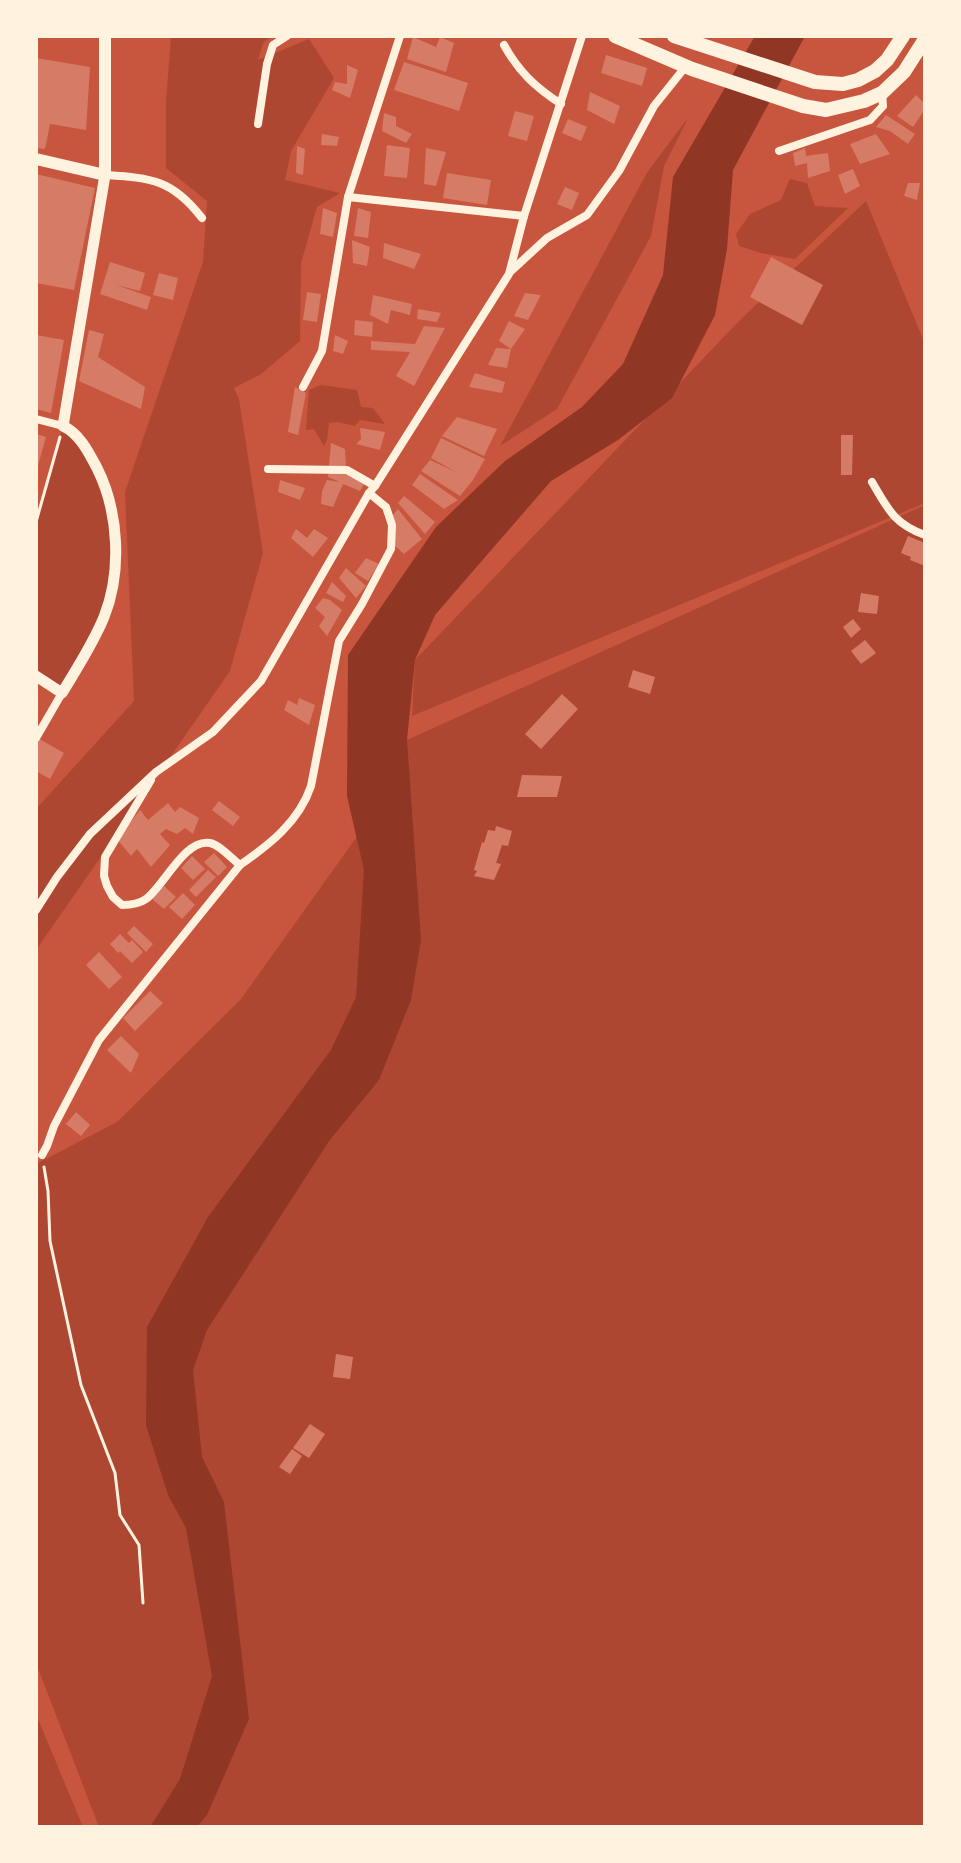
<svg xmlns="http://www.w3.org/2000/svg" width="961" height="1863" viewBox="0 0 961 1863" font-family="'Asap Condensed',sans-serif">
  <rect width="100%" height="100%" fill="#c8553d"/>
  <g fill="#ae4732">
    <polygon points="171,36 272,36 263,43 258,60 309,39 334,78 291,151 285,180 340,193 317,207 301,263 300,341 261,374 234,388 239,399 263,553 230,671 36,950 36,809 134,701 125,492 203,262 207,201 166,168 166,102"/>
    <polygon points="688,118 664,166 651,236 557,409 500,446 648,171"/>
    <polygon points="790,179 807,183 815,206 848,208 795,259 761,253 739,246 736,234 750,214 781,200"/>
    <polygon points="866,201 925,344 925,503 412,716 415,660 741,319"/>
    <polygon points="321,385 357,390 361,407 373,408 385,424 360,420 355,426 338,422 329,423 327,440 324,446 314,429 306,430 309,390"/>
    <polygon points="63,426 83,445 113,520 109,603 62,693 36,676 36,523"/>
    <polygon points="925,505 925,1827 99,1827 36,1663 36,1164 117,1122 241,999 356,838 407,740"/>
    <polygon points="36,1714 83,1827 36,1827"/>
  </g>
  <polygon fill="#8f3625" points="755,36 805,36 733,170 727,249 715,315 672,398 618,440 551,481 435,615 415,660 407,740 421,940 411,1000 379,1080 329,1141 207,1330 193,1370 202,1457 224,1502 249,1719 207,1815 197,1827 150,1827 180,1779 212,1676 186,1528 168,1495 146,1425 147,1327 208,1217 331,1050 356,997 364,870 347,796 348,655 436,527 505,461 582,407 623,364 663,275 673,177"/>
  <g fill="#d67c66">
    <polygon points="413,37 436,47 440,37 454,43 446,72 407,59"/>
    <polygon points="606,55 647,68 642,86 601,73"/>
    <polygon points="36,58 90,67 86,130 50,124 45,149 36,148"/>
    <polygon points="404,62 468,83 459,111 394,90"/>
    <polygon points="347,65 358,70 350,98 332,90 335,82 347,84"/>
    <polygon points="590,92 620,106 614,124 587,110"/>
    <polygon points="916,95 925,104 925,109 913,127 897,116"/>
    <polygon points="515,111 534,116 527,141 508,136"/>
    <polygon points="384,113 396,117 396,126 412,134 406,143 382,131"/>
    <polygon points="886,115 915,134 908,144 890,131 876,127"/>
    <polygon points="568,119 587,127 581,141 562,133"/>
    <polygon points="322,134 339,137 337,146 321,145"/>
    <polygon points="876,134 890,154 860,164 850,144"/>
    <polygon points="387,145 410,148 407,178 384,176"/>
    <polygon points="297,146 305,149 303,175 296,173"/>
    <polygon points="426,148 446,152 436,186 424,184"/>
    <polygon points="805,148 806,156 828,153 830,171 808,178 807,163 795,166 793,153"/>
    <polygon points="853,169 860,186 845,194 838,175"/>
    <polygon points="447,173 491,180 487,205 443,198"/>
    <polygon points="36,174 95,188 74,290 36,283"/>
    <polygon points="908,183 920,183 917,200 904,196"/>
    <polygon points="565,187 579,193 572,210 557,204"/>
    <polygon points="323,208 337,213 333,237 320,234"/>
    <polygon points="358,208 371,212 368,238 354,236"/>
    <polygon points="352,240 370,247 367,266 353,263"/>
    <polygon points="384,243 421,254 414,269 383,258"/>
    <polygon points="771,257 823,285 802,325 750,297"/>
    <polygon points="110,262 145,273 140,291 116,285 151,297 147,310 100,294"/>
    <polygon points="159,273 178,278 173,300 153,295"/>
    <polygon points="307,292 321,294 317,322 303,320"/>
    <polygon points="525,293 541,295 528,320 514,316"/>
    <polygon points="373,295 412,304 410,315 391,310 388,324 370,315"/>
    <polygon points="418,309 441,313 437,322 417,319"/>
    <polygon points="355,320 373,322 372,337 354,335"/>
    <polygon points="509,321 525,329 511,349 507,368 488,365 496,348 511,349 499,341"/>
    <polygon points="424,326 445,328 414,386 396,376 410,352 371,350 371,341 415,344"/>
    <polygon points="89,330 104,334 98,357 145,387 141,409 79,381"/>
    <polygon points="36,335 64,340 51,413 36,409"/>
    <polygon points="335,335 348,341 343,354 333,351"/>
    <polygon points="475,373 505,382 502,393 469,387"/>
    <polygon points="295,387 306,393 298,435 288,432"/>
    <polygon points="457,417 497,429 484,456 442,436"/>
    <polygon points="360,428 385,432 380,450 356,444 361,439"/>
    <polygon points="36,434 46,437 37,469 36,469"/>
    <polygon points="841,435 853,435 852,475 841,475"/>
    <polygon points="441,438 485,459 473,480 460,496 421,471 430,460 456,472 431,458"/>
    <polygon points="331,443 345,449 346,466 367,479 360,491 343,484 333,507 321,504 322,491 327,480 340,482 328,477"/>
    <polygon points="420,474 458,500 444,509 412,485"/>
    <polygon points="280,480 305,488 300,500 278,492"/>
    <polygon points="404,496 435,522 425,534 398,503"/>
    <polygon points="398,509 422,539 404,554 394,545 392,516"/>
    <polygon points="296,529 307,538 314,529 328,538 313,557 291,538"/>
    <polygon points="908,536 925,543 925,566 910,560 911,557 901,553"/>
    <polygon points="366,558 379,564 368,581 355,573"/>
    <polygon points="346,568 366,586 356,598 339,578"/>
    <polygon points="332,582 346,596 343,602 326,593"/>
    <polygon points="861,593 879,596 877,614 858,612"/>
    <polygon points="323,598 330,600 342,610 327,636 319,626 325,617 315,608"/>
    <polygon points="853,619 861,629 851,638 843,627"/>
    <polygon points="865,640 876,653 861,664 851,651"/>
    <polygon points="633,670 655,677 650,694 628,687"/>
    <polygon points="562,694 578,709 541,749 525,734"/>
    <polygon points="299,698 315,705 309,725 284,710 288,700 297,705"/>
    <polygon points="36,737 64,753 50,779 36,771"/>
    <polygon points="522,775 562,776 557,797 517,797"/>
    <polygon points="219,801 240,817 233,826 212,810"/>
    <polygon points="168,803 175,812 180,807 199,818 193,834 185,828 177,834 166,829 160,834 170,845 151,867 137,849 131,856 117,839 140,810 148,820"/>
    <polygon points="496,826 512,831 508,846 502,845 496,863 501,864 494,880 474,876 477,871 474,870 482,842 484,843 488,830 495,831"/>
    <polygon points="214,853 227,867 218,876 204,862"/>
    <polygon points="192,856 205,869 193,880 181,868"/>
    <polygon points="208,870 216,877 196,897 189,890"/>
    <polygon points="164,886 176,897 164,909 152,899"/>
    <polygon points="183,893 195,905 182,919 169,907"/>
    <polygon points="134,926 153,944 146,952 127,933"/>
    <polygon points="120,934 129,943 132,940 143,952 132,963 120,951 118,953 110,944"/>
    <polygon points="99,952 122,977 109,989 86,965"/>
    <polygon points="150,991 163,1003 135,1031 123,1018"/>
    <polygon points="121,1036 139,1054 131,1073 107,1050"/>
    <polygon points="76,1112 90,1125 81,1136 66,1124"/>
    <polygon points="336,1354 353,1357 350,1379 333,1377"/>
    <polygon points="310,1424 325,1434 309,1458 293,1448"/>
    <polygon points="292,1449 302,1456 290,1474 279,1467"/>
  </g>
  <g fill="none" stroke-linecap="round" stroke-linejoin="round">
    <g stroke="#fff3e0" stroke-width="3">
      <polyline points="36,522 60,437"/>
      <polyline points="44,1167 48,1191 50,1241 81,1385 115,1473 120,1515 139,1545 143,1603"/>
    </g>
    <g stroke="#fff3e0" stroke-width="8">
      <path d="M504,45C519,72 535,87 561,104"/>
      <polyline points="258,124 267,64 273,45 287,36"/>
      <polyline points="779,151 870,120 883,106 882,93"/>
      <path d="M105,175C151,178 172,179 202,218"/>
      <polyline points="348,197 524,216"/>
      <polyline points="510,272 547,238 587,215 619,171 654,106 686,66"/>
      <polyline points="303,387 322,351 348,197 400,36"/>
      <polyline points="36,419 63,426"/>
      <polyline points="268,469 347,470 375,486"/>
      <path d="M872,482C888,509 894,524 925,535"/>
      <polyline points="36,738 62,693"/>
      <path d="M151,780L105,857L104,876L107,886L113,897L122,905C131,905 139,904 146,899C164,886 185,838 210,843C220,845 232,859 240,865"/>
      <polyline points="36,910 57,877 90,834 156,772 213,732 261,681 369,493 375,486 509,274 524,216 582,36"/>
      <path d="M42,1155L47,1146L54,1126L99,1040L240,865C269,845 299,822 311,786L339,641L362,604L391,549L392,525L386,507L369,493"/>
    </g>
    <path stroke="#fff3e0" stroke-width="11" d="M36,676L62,693C77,668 93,644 104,617C122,572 119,512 97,468C89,453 80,434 63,426L105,175"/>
    <polyline stroke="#fff3e0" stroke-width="12" points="36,159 105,175 105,36"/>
    <g stroke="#fff3e0" stroke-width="14">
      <polyline points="615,36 692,69 803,106 826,110 864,101 882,93 904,72 925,39"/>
      <polyline points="674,36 815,82 843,84 858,80 875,71 887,60 903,36"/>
    </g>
  </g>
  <rect width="961" height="1863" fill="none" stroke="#fff3e0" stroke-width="76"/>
</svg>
